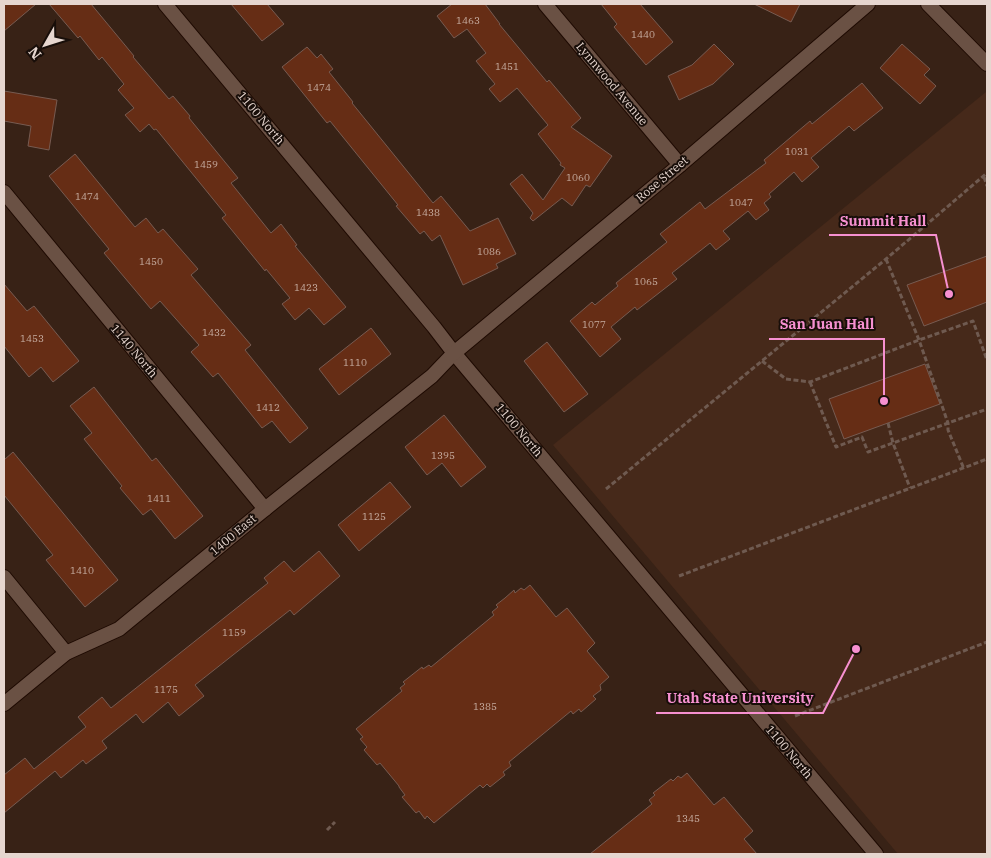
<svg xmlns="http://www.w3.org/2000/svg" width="991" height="858" viewBox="0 0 991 858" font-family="'IBM Plex Serif',serif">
  <rect width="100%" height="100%" fill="#382216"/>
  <polygon fill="#46291a" points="986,92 987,92 987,854 898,854 553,445"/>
  <g fill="#662d15" stroke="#775b51">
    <polygon points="4,4 36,4 4,31"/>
    <polygon points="49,4 91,4 134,56 133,57 169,99 173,96 190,116 189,118 238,178 231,183 271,233 281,224 297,245 295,246 346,307 324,325 309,308 295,320 282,304 290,298 266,269 265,271 222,218 226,215 156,129 154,130 149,124 140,132 125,115 134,108 118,90 124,84 102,57 99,60 80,36 78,38"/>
    <polygon points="231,4 267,4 284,24 262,41"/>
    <polygon points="452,4 485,4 500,24 499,24 547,82 549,80 581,118 571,127 612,156 590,187 586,185 572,206 562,198 533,221 530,218 533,213 510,184 522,174 543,200 565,168 560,165 561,163 538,134 548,125 517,88 500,102 489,89 495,84 476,61 486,53 467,29 454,38 437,16"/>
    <polygon points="601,4 640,4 673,42 646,65 614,27 617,24"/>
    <polygon points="754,4 800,4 791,22"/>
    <polygon points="714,44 734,64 713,84 679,100 668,76 692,65"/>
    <polygon points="902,44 930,69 924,75 936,86 920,104 880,68"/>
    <polygon points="307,47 317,58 321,54 333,69 329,72 353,102 352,103 433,203 441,196 470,231 498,218 516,254 496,264 498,268 463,285 440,235 432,241 424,231 420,234 396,206 398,205 330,121 327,123 282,67"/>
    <polygon points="862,83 883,108 854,131 849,126 811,158 819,167 802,182 794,172 769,194 771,197 764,203 769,210 756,220 748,211 723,231 730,239 716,250 710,243 672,273 677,279 637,310 635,307 611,327 621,339 600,357 570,321 592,302 595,305 618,286 616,283 667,242 660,234 700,202 705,209 766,163 764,160 810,121 812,124"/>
    <polygon points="4,91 57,100 49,150 28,146 31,126 4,121"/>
    <polygon points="75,154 135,227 146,218 158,233 163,229 198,269 191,275 251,345 245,350 308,428 290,443 272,421 262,428 218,373 213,377 191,352 199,345 160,301 151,309 104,253 109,249 49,176"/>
    <polygon points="987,256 987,302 924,326 907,285"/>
    <polygon points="4,284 27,311 34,306 79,361 53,382 41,367 29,377 4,346"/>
    <polygon points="371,328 391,354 339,395 319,369"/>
    <polygon points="547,342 588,394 564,412 524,361"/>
    <polygon points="925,364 940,404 844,439 829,399"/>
    <polygon points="94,387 152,461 156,458 203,516 175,539 151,509 143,515 120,488 122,486 84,439 92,433 70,406"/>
    <polygon points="444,415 486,467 461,487 442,463 427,475 405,447"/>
    <polygon points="13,452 118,580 85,607 46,560 53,555 4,495 4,460"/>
    <polygon points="390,482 411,507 359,551 338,525"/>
    <polygon points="319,551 340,576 294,615 290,610 195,685 204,696 179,716 168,702 143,723 136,714 102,741 107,748 86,764 83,760 61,778 55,771 4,813 4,775 25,758 34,769 86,727 78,717 102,697 111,708 268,583 264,578 284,561 294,572"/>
    <polygon points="530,585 556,617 567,608 595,643 587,651 609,677 600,685 601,690 593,696 596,699 581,712 579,709 573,714 571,711 509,762 511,766 503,772 505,775 490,787 487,784 483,788 480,785 434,823 427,816 425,819 419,811 416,813 402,797 405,795 399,787 399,786 380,763 377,765 364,750 367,747 360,739 363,737 356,729 402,691 400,688 405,684 403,682 422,667 423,669 429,665 431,667 494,615 492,612 498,607 496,605 505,598 514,590 515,593 521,588 524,590"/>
    <polygon points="687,773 714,805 724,797 753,831 744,839 757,854 590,854 652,804 649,800 655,795 653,793 671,779 673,781 678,776 681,778"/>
  </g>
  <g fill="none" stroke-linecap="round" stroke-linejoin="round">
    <g stroke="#1e0a02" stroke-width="16">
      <g id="minor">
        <polyline points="165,4 434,327 454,353 876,854"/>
        <polyline points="545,4 680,165"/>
        <polyline points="4,192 265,509"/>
        <polyline points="4,577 66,653"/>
        <polyline points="4,704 66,653 119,629 265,509 432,376 454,353 680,165 868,4"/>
      </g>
    </g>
    <g stroke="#1e0a02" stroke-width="16">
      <polyline id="tertiary" points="928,4 987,64"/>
    </g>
    <g stroke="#6f5a50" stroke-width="3" stroke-dasharray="5 2.5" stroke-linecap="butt">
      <polyline points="984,177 987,186"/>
      <polyline points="886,259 919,340 948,423 948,430 964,469"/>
      <polyline points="762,361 786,379 810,382 919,340 973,321 987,360"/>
      <polyline points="810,382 836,447 862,437 868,452 987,409"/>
      <polyline points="888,423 893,443 910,488"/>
      <polyline points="606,489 886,259 987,173"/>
      <polyline points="679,576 987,459"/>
      <polyline points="795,716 987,642"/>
      <polyline points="327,830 335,822"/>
    </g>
    <use href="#minor" stroke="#6a5144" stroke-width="14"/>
    <use href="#tertiary" stroke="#6a5144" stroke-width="14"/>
  </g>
  <g text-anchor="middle" stroke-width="4" stroke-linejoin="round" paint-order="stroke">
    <g font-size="10" fill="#c6aca0">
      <text x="468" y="24">1463</text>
      <text x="643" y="38">1440</text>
      <text x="507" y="70">1451</text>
      <text x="319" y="91">1474</text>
      <text x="797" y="155">1031</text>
      <text x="206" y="168">1459</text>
      <text x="578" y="181">1060</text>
      <text x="87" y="200">1474</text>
      <text x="741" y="206">1047</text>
      <text x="428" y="216">1438</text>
      <text x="489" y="255">1086</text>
      <text x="151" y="265">1450</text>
      <text x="646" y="285">1065</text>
      <text x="306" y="291">1423</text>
      <text x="594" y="328">1077</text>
      <text x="214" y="336">1432</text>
      <text x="32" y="342">1453</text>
      <text x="355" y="366">1110</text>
      <text x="268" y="411">1412</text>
      <text x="443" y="459">1395</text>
      <text x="159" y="502">1411</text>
      <text x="374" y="520">1125</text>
      <text x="82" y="574">1410</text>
      <text x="234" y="636">1159</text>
      <text x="166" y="693">1175</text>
      <text x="485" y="710">1385</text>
      <text x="688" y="822">1345</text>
    </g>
    <g font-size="12" fill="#e6d6cf" stroke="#180e09">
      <text transform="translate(612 84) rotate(50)" y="4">Lynnwood Avenue</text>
      <text transform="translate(261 118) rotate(50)" y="4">1100 North</text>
      <text transform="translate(662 179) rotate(-40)" y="4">Rose Street</text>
      <text transform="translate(134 351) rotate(50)" y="4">1140 North</text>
      <text transform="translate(519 430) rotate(50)" y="4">1100 North</text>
      <text transform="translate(233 535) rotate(-40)" y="4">1400 East</text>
      <text transform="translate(789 752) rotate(50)" y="4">1100 North</text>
    </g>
  </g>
  <path fill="none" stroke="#f690d0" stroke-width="2" d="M949 294L936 235H829M884 401L884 339H769M856 649L823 713H656"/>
  <g fill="#f690d0" stroke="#180e09" stroke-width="2">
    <circle cx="949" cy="294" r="5"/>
    <circle cx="884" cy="401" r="5"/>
    <circle cx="856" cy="649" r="5"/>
  </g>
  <g font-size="14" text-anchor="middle" font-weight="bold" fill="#f690d0" stroke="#180e09" stroke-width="4" stroke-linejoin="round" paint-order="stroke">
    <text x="883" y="226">Summit Hall</text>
    <text x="827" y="329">San Juan Hall</text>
    <text x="740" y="703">Utah State University</text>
  </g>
  <rect width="991" height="858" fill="none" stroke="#e6d6cf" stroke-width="10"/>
  <g transform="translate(45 45) rotate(231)" stroke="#180e09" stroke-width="4" paint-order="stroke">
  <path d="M0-4L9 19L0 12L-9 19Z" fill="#e6d6cf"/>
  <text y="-8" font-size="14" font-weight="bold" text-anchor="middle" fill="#e6d6cf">N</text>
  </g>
</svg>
